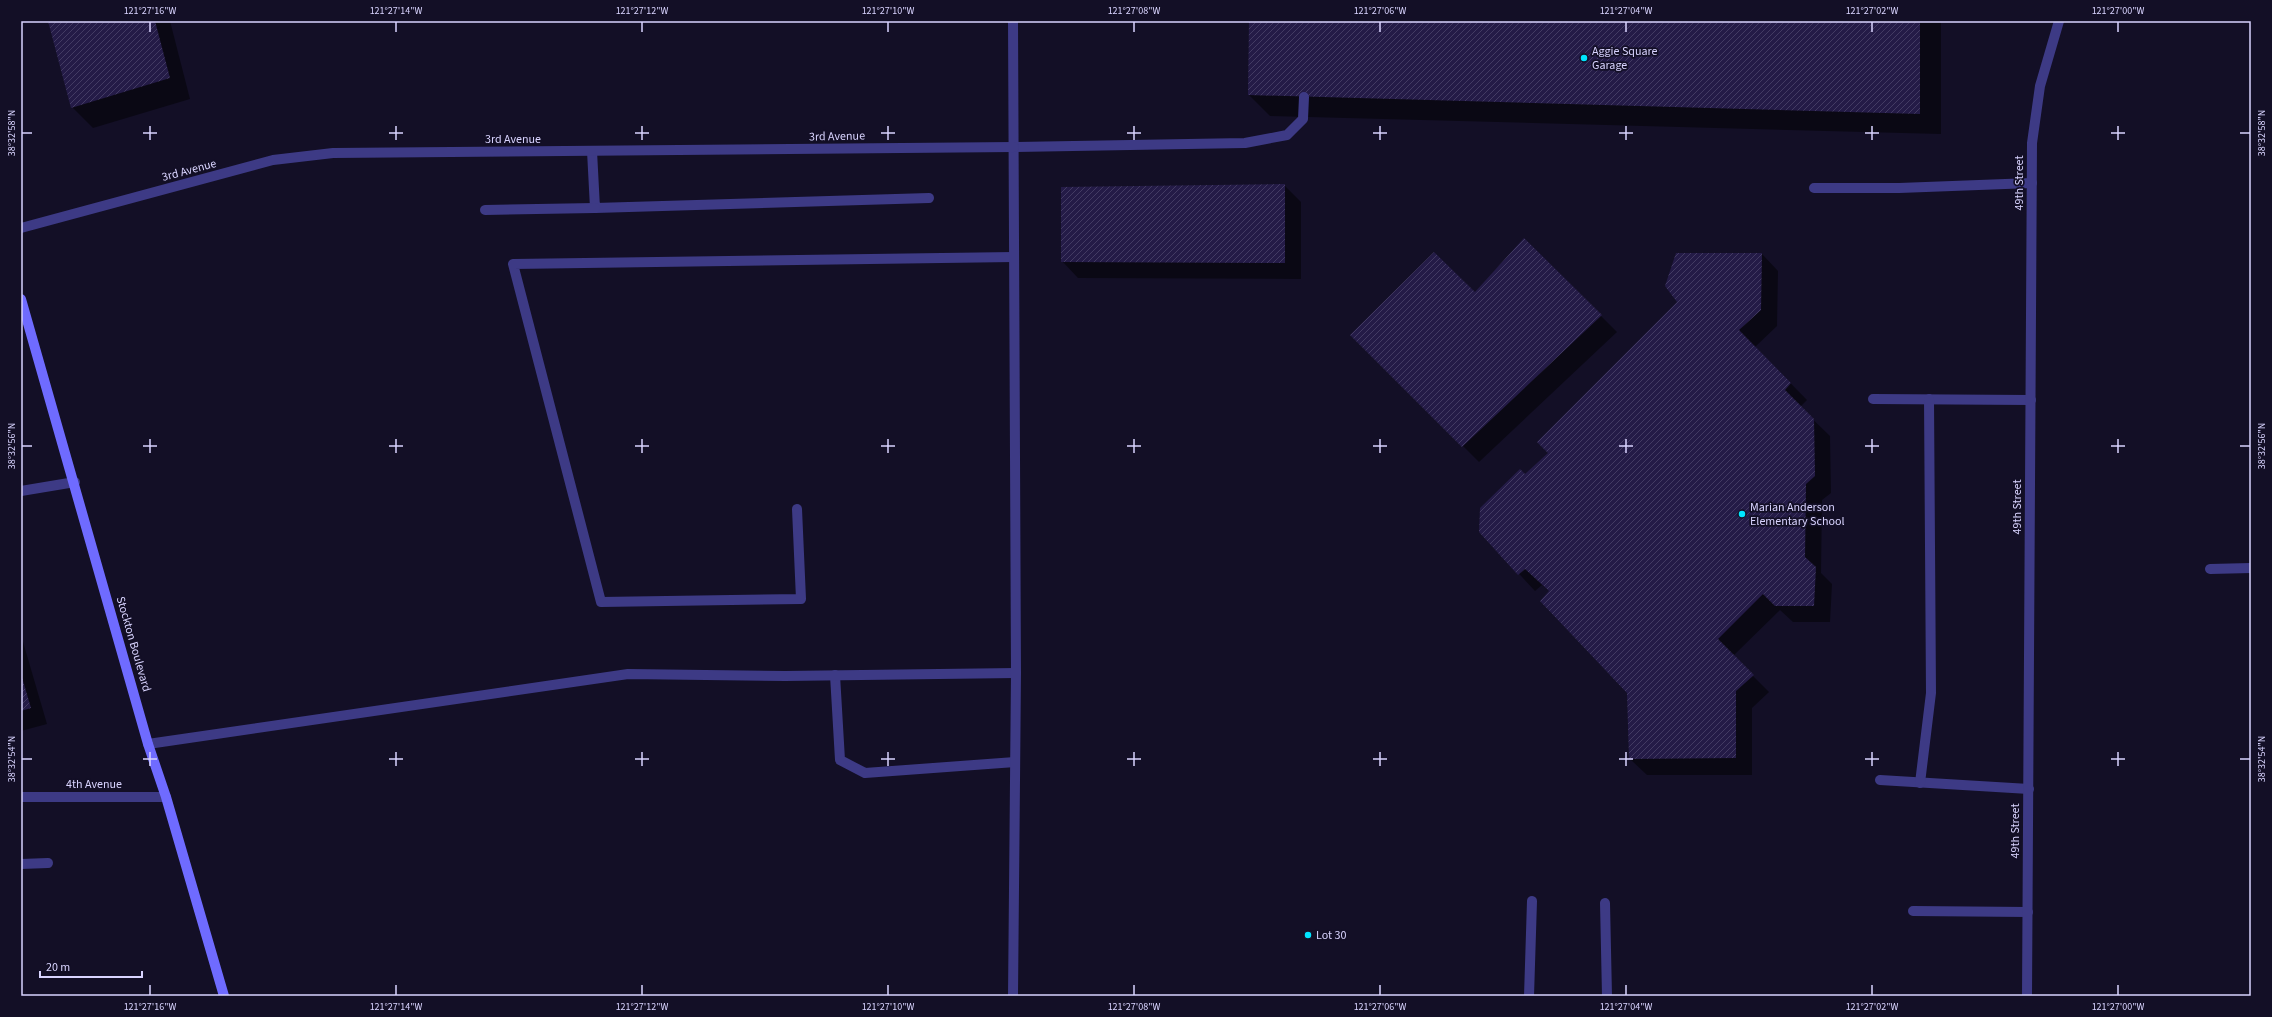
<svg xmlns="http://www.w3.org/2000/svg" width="2272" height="1017" viewBox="0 0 2272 1017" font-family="'Source Sans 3',sans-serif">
  <defs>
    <pattern id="building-hatch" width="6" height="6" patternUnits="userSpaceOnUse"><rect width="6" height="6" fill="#241b47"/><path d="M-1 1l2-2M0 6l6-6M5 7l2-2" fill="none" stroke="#433b63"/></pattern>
  </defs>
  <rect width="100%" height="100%" fill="#130f26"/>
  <g fill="#0007">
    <polygon points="49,21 170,21 190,99 93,128 72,107"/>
    <polygon points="1250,21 1941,21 1941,134 1270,116 1249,95"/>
    <polygon points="1284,185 1301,202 1301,279 1078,278 1062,261"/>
    <polygon points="1524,239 1617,332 1479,462 1352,335 1476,294"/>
    <polygon points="1762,254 1778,271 1777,326 1755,347 1807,400 1800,407 1830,436 1831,493 1822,500 1821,573 1832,584 1830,622 1793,622 1780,610 1733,656 1769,692 1752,708 1752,775 1647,775 1630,759 1628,692 1550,592 1542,585 1535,591 1480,532 1525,475"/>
    <polygon points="21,635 47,724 21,731"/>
  </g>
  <g fill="url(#building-hatch)">
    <polygon points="48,21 155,21 170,78 71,108"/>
    <polygon points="1249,21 1920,21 1920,114 1248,95"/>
    <polygon points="1285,184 1285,263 1061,262 1061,187"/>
    <polygon points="1524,238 1602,315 1462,447 1350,335 1434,252 1475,292"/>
    <polygon points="1676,253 1762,253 1761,310 1739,330 1791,383 1785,390 1814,419 1815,476 1806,484 1805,557 1816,567 1814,606 1775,606 1763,594 1718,639 1754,675 1736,691 1736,758 1629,759 1627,693 1540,601 1549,591 1525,569 1518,575 1479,532 1480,508 1520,469 1525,474 1548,453 1537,442 1677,302 1665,286"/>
    <polygon points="21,674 31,708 21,711"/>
  </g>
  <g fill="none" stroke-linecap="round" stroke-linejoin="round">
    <g stroke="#3d3a85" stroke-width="10">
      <polyline points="1014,147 1245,143 1287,135 1303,119 1304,97"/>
      <polyline points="592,151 595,208 929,198"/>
      <polyline points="1814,188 1899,188 2032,183"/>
      <polyline points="485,210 595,208"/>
      <polyline points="1873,399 2031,400"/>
      <polyline points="21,491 75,482"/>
      <polyline points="797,509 801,599 601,602 513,264 1014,257"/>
      <polyline points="2210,569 2251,568"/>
      <polyline points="835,675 840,760 865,773 1015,762"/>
      <polyline points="148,744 628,674 785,676 1016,673"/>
      <polyline points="1880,780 2029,789"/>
      <polyline points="1920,783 1931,693 1929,399"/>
      <polyline points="21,864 48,863"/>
      <polyline points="1605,903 1607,996"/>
      <polyline points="1913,911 2028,912"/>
      <polyline points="1013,996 1016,673 1013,21"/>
      <polyline points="1529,996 1532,901"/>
    </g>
    <g stroke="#3d3a85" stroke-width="10">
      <polyline points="21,228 273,160 333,153 1014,147"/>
      <polyline points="21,797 166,797"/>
      <polyline points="2027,996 2032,143 2040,86 2059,21"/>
    </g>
    <polyline stroke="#6f6bff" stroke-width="10" points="21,299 148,744 166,797 224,996"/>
  </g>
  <path fill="none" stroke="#d9d4ff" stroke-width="1.5" d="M150,22V32M396,22V32M642,22V32M888,22V32M1134,22V32M1380,22V32M1626,22V32M1872,22V32M2118,22V32M150,126V140M396,126V140M642,126V140M888,126V140M1134,126V140M1380,126V140M1626,126V140M1872,126V140M2118,126V140M22,133H32M143,133H157M389,133H403M635,133H649M881,133H895M1127,133H1141M1373,133H1387M1619,133H1633M1865,133H1879M2111,133H2125M2240,133H2250M150,439V453M396,439V453M642,439V453M888,439V453M1134,439V453M1380,439V453M1626,439V453M1872,439V453M2118,439V453M22,446H32M143,446H157M389,446H403M635,446H649M881,446H895M1127,446H1141M1373,446H1387M1619,446H1633M1865,446H1879M2111,446H2125M2240,446H2250M150,752V766M396,752V766M642,752V766M888,752V766M1134,752V766M1380,752V766M1626,752V766M1872,752V766M2118,752V766M22,759H32M143,759H157M389,759H403M635,759H649M881,759H895M1127,759H1141M1373,759H1387M1619,759H1633M1865,759H1879M2111,759H2125M2240,759H2250M150,985V995M396,985V995M642,985V995M888,985V995M1134,985V995M1380,985V995M1626,985V995M1872,985V995M2118,985V995"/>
  <g fill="#00e5ff" stroke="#130f26" stroke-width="1.5">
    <circle cx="1584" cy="58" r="4"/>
    <circle cx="1742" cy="514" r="4"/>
    <circle cx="1308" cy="935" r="4"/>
  </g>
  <g text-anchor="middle" stroke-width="3.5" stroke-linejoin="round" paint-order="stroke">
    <g font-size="12" fill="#d9d4ff" stroke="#130f26" text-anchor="start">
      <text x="1592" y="55">Aggie Square<tspan x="1592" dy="14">Garage</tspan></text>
      <text x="1750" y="511">Marian Anderson<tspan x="1750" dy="14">Elementary School</tspan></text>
      <text x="1316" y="939">Lot 30</text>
    </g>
    <g font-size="12" fill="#d9d4ff" stroke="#130f26">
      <text transform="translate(837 136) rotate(-1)" y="4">3rd Avenue</text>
      <text x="513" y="143">3rd Avenue</text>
      <text transform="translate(189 170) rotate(-15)" y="4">3rd Avenue</text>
      <text transform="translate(2019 183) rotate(-90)" y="4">49th Street</text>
      <text transform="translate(2017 507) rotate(-90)" y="4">49th Street</text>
      <text transform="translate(134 644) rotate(74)" y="4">Stockton Boulevard</text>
      <text x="94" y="788">4th Avenue</text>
      <text transform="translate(2015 831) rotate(-90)" y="4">49th Street</text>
    </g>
  </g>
  <rect width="2272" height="1017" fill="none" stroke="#130f26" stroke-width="44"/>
  <path d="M40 971v6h102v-6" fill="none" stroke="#d9d4ff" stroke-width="2"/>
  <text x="46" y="971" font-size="12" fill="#d9d4ff" stroke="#130f26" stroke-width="3" paint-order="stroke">20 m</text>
  <rect x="22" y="22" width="2228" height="973" fill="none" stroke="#d9d4ff" stroke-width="1.5"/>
  <g font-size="10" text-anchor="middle" fill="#d9d4ff">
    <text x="150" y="14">121°27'16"W</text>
    <text x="396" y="14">121°27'14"W</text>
    <text x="642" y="14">121°27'12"W</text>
    <text x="888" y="14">121°27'10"W</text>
    <text x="1134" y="14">121°27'08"W</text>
    <text x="1380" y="14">121°27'06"W</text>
    <text x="1626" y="14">121°27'04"W</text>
    <text x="1872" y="14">121°27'02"W</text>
    <text x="2118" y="14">121°27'00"W</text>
    <text transform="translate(11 133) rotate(-90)" y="4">38°32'58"N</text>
    <text transform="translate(2261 133) rotate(-90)" y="4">38°32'58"N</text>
    <text transform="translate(11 446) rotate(-90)" y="4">38°32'56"N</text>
    <text transform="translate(2261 446) rotate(-90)" y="4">38°32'56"N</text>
    <text transform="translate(11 759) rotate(-90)" y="4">38°32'54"N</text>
    <text transform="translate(2261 759) rotate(-90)" y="4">38°32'54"N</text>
    <text x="150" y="1010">121°27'16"W</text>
    <text x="396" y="1010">121°27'14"W</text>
    <text x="642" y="1010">121°27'12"W</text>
    <text x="888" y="1010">121°27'10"W</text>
    <text x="1134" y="1010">121°27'08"W</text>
    <text x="1380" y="1010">121°27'06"W</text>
    <text x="1626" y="1010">121°27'04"W</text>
    <text x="1872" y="1010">121°27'02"W</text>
    <text x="2118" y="1010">121°27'00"W</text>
  </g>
</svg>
